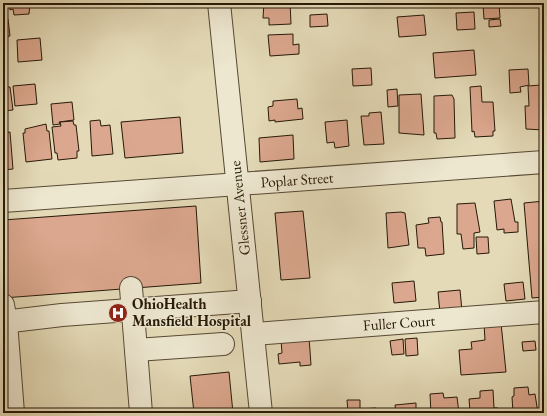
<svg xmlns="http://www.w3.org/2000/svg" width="547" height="416" viewBox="0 0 547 416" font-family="'EB Garamond',serif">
  <rect width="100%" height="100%" fill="#e4dab7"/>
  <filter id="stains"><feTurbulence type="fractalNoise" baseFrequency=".005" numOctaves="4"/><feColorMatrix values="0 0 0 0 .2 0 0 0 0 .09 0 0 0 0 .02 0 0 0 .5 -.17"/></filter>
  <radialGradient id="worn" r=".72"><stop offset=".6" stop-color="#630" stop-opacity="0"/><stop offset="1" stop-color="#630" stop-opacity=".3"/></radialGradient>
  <g fill="#dba78e" stroke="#271908">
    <polygon points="10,3 30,3 29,14 14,15 13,9 10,10"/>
    <polygon points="42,3 59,3 59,6 42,7"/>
    <polygon points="264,3 290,3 291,24 269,25 269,18 263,18"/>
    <polygon points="499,3 500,18 484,19 483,4"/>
    <polygon points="474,12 475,29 457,30 456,13"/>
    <polygon points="327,14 328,26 310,27 310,15"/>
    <polygon points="424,15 426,35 399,37 397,17"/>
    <polygon points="8,19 10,36 3,37 3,20"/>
    <polygon points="500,19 501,26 489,27 489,20"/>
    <polygon points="293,34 293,45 299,44 299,54 270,56 268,35"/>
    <polygon points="40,38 42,60 18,62 17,40"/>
    <polygon points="474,50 476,75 435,78 433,53"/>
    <polygon points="371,68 372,85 353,86 352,69"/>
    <polygon points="528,69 529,85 520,87 521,92 510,93 509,70"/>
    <polygon points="35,84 37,104 15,106 13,86"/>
    <polygon points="541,85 542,105 544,105 544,130 526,129 525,106 529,106 528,86"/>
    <polygon points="481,86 482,102 493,102 495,131 493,131 493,136 475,137 474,131 472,132 470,87"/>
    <polygon points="3,87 10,87 13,110 3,111"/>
    <polygon points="397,89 398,106 388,107 387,90"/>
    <polygon points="421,94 424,135 399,133 399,95"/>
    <polygon points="452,95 454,99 455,138 437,139 436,133 434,133 434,96"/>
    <polygon points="297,99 298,109 302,108 303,119 275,122 275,120 269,121 268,107 273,106 273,101"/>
    <polygon points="72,102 74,120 59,122 60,124 53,125 51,104"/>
    <polygon points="381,112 384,144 364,145 361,116 369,116 369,113"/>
    <polygon points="180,117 183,153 125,158 121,122"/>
    <polygon points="100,120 101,126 110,125 113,154 92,156 90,121"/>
    <polygon points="347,120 349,146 335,148 334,142 327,143 325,122"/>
    <polygon points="73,121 74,125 76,125 79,151 77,151 77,158 58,160 57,153 55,153 52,127 61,126 60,122"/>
    <polygon points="46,124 47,131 49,131 52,159 26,162 23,133 25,133 25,129"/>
    <polygon points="10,132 13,169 3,170 3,133"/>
    <polygon points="293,135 294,159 260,162 259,138"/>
    <polygon points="511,199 515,222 518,222 518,232 504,233 504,229 497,230 494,201"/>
    <polygon points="544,201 544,297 532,298 524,203"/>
    <polygon points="475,203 480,232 474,233 474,248 463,249 461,234 457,234 457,204"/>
    <polygon points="196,206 201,283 3,298 3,220"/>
    <polygon points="303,211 310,278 281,280 275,213"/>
    <polygon points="401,212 405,213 409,245 388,248 386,213"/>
    <polygon points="440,217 441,222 442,222 444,254 426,256 425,248 418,248 416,225 429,223 428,218"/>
    <polygon points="476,237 488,237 489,253 477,254"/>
    <polygon points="414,281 416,301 394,303 392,283"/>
    <polygon points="523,282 525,299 506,301 504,284"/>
    <polygon points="460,290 462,311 440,313 438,292"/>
    <polygon points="501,323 506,372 461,375 459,350 472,349 471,342 485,340 484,324"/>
    <polygon points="309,337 311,365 300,366 300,362 279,364 278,354 282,353 281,340"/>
    <polygon points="417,338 418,355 406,356 405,339"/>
    <polygon points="403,339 404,354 392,355 390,341"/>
    <polygon points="535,341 536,350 523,351 522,342"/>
    <polygon points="229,372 233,413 194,413 190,376"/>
    <polygon points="528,387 529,395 535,394 538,413 513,413 512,397 514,396 514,388"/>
    <polygon points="493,390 494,408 498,408 498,413 472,413 472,411 470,411 469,399 480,398 480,391"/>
    <polygon points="443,393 444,398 457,397 459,413 431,413 430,394"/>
    <polygon points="347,400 360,400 360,409 376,408 377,413 348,413"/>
    <polygon points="416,403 416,413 391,413 396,413 395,405"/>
    <polygon points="312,409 312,413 288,413 288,410"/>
  </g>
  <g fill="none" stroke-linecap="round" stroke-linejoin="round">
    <g stroke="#564934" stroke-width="24">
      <g id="minor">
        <polyline points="219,3 261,413"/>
        <polyline points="3,201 544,162"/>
        <polyline points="131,288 141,413"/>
        <polyline points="3,305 6,322 13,413"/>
        <polyline points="3,322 62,315 250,301"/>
        <polyline points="253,334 544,312"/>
        <polyline points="136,350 223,344"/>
      </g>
    </g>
    <use href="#minor" stroke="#ede7d0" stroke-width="22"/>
  </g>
  <defs>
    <g id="hospital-disc" transform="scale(1)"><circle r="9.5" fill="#8f2418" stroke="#ede7d0"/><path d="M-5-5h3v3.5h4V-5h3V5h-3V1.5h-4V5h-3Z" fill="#fff"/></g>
  </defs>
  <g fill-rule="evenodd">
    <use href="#hospital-disc" x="118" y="313"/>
  </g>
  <g text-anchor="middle" stroke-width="3" stroke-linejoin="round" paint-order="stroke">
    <g font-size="15" fill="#271908" stroke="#ede7d0">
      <text transform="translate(297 180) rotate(-4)" y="5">Poplar Street</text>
      <text transform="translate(240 208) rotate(-96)" y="5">Glessner Avenue</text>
      <text transform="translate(399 323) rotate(-4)" y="5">Fuller Court</text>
    </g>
    <g font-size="15" font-weight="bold" fill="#271908" stroke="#ede7d0" text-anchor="start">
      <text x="132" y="309">OhioHealth<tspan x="132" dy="17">Mansfield Hospital</tspan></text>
    </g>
  </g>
  <rect width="547" height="416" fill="none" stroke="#e4dab7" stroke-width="16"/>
  <rect x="4" y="4" width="539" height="408" fill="none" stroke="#271908" stroke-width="2"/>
  <rect x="8" y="8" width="531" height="400" fill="none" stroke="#271908"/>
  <rect width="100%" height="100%" filter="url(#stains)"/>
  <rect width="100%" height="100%" fill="url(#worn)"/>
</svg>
